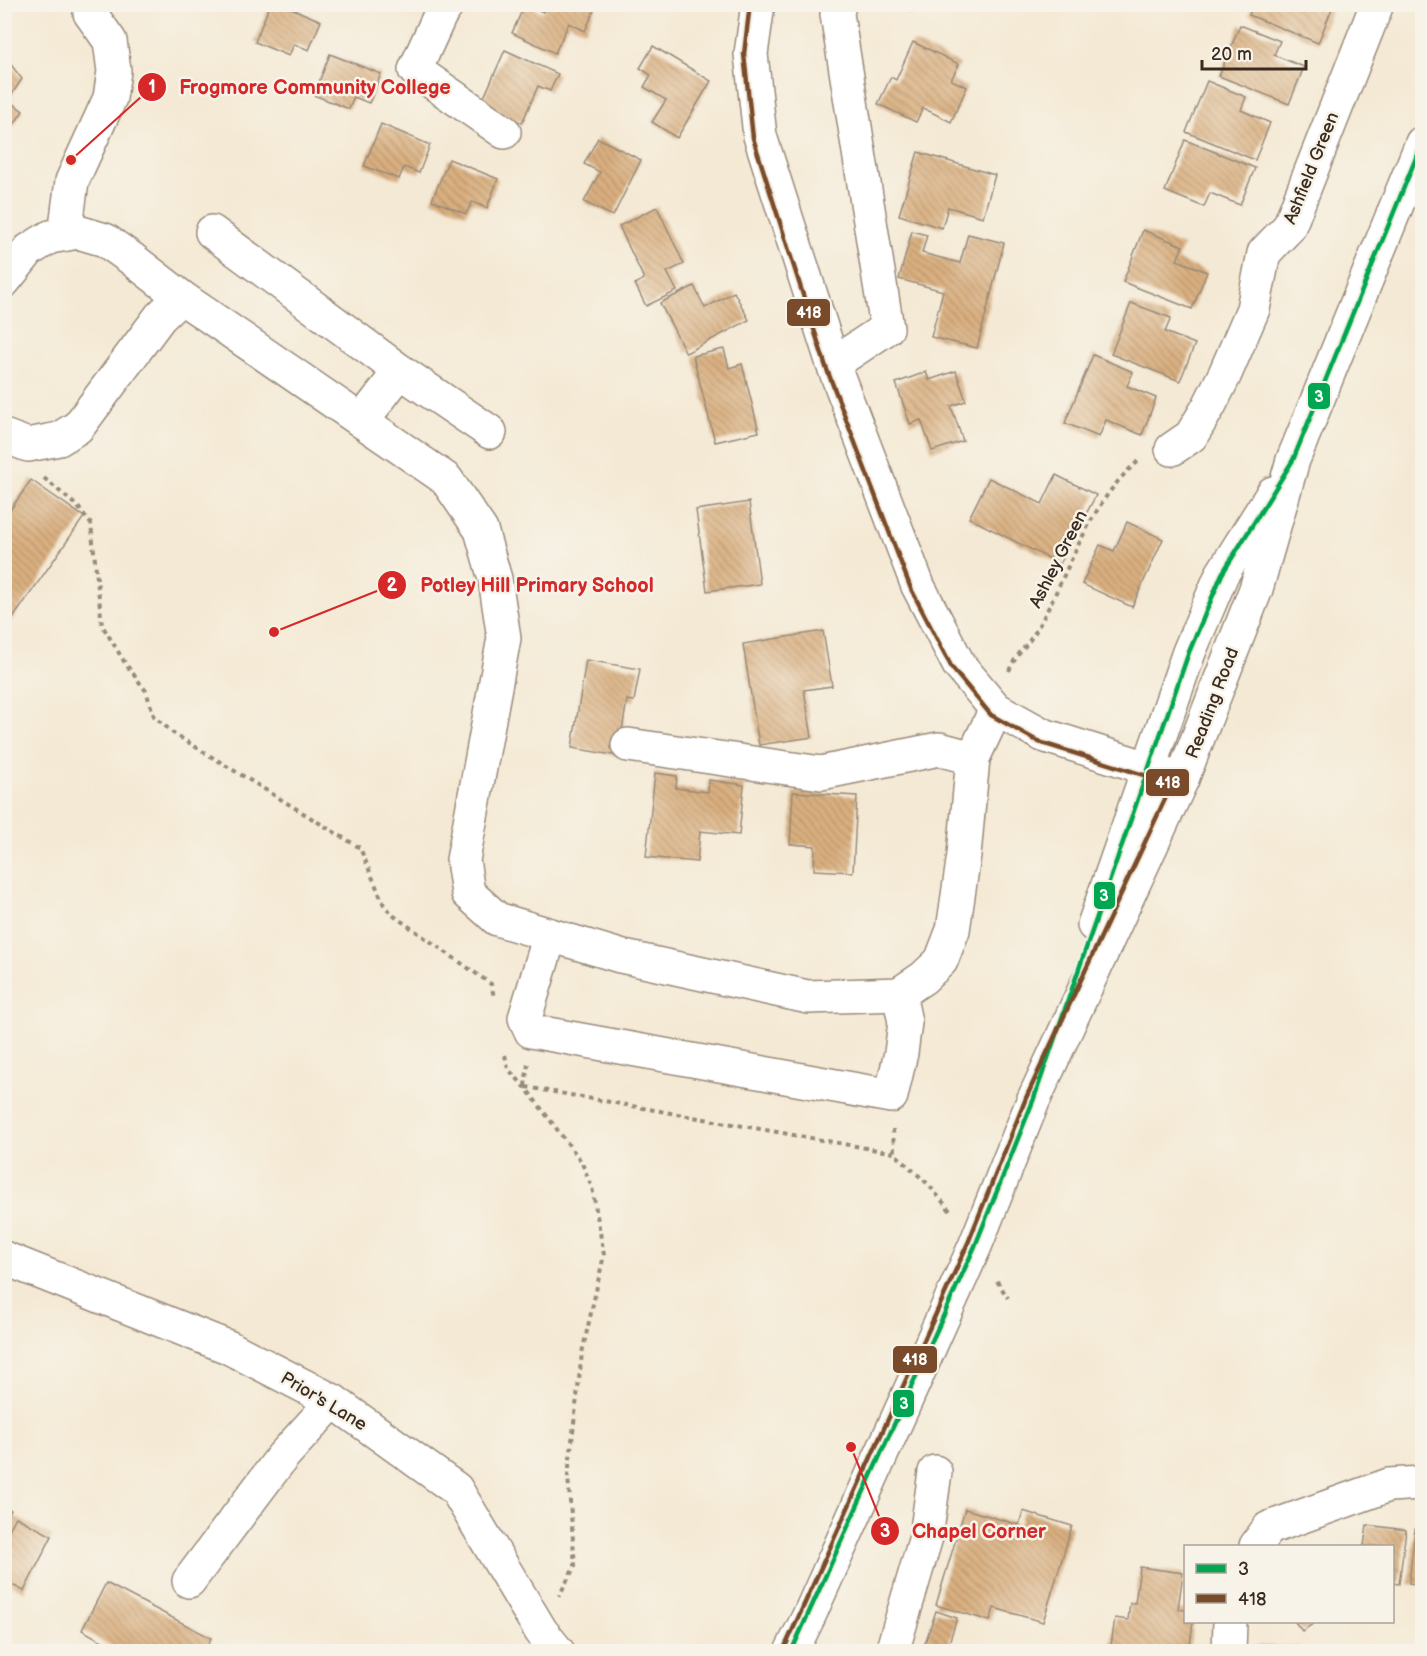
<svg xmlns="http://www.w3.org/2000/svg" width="1427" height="1656" viewBox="0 0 1427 1656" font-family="'Balsamiq Sans',sans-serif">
  <defs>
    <pattern id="building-back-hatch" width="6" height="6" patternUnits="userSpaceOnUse" patternTransform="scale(1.5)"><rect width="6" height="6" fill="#dab080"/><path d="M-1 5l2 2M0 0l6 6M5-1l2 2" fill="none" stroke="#b28f68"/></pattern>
  </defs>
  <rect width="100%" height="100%" fill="#f7f3e8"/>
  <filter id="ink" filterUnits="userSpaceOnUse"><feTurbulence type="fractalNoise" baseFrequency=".0167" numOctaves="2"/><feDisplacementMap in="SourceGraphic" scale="12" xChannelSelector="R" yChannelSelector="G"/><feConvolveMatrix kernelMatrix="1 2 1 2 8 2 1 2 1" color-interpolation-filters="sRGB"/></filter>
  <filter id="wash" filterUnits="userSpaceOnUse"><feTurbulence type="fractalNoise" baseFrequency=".008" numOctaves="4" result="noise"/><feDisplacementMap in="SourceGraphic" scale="24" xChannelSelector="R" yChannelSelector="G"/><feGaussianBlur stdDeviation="1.35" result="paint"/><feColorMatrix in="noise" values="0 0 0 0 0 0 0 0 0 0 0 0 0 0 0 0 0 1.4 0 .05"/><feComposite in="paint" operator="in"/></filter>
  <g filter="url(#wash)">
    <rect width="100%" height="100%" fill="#f4e9d4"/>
    <g id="blocks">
      <g fill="url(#building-back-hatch)">
        <polygon points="270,4 281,4 321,21 309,50 294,44 289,56 255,42"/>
        <polygon points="525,4 543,12 546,4 597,4 585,31 569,23 555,53 512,33"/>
        <polygon points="899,4 916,4 912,12"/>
        <polygon points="1253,4 1330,4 1333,6 1318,43 1249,15"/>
        <polygon points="1240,25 1280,41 1274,55 1304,67 1289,104 1219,76"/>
        <polygon points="913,42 959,64 951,80 967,87 951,122 923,108 916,122 878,104 891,77 896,80"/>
        <polygon points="653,46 711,81 677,138 652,122 666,100 644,87 651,75 640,68"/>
        <polygon points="7,50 12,66 22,79 8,100 23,111 5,138 5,51"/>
        <polygon points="505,50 558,74 550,91 538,86 522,123 481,104"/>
        <polygon points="330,54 381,74 369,103 354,97 349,109 314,95"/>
        <polygon points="1207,81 1246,97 1241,110 1270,123 1255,160 1186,132"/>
        <polygon points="381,124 430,145 419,173 404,167 399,179 364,166"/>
        <polygon points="598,138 641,160 613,216 584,202 600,172 584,164"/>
        <polygon points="1185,140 1255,168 1240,205 1210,193 1204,207 1165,191"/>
        <polygon points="918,152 995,175 983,217 948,207 942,228 899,215"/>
        <polygon points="449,159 498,179 487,208 472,202 466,214 432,200"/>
        <polygon points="657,207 684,264 667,272 677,291 646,306 635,284 644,279 619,226"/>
        <polygon points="1143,230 1183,246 1177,260 1207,272 1192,309 1123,282"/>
        <polygon points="912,231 927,235 922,253 960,263 968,234 1004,243 977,348 931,337 943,291 899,279"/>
        <polygon points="694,286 705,308 734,292 749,320 686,353 660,303"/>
        <polygon points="1131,303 1171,318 1165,332 1195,344 1180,381 1111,354"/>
        <polygon points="724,349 729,368 742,364 759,432 715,442 693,356"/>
        <polygon points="1093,355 1133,372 1127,386 1156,398 1142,435 1106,420 1099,437 1065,423"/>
        <polygon points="956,371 966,401 951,406 963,441 932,451 921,420 910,424 896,383 926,372 929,380"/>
        <polygon points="1056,475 1096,495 1060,564 969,518 989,478 1042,504"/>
        <polygon points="31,480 84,517 4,631 4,511 8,513"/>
        <polygon points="749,502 760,584 707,591 696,510"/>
        <polygon points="1127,522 1163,539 1132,607 1082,584 1100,545 1114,551"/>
        <polygon points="823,631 832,686 804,690 812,737 759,745 743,644"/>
        <polygon points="586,660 640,669 634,701 627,700 618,756 572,748"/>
        <polygon points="655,773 677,776 676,788 708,792 709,780 744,785 739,835 700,831 697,862 646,857"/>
        <polygon points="793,792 857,796 853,872 814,870 815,846 790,844"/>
        <polygon points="4,1507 11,1510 4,1523"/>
        <polygon points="965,1509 1019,1525 1023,1511 1072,1526 1043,1622 994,1608 990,1621 936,1605"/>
        <polygon points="16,1517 52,1536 24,1591 4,1581 4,1539"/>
        <polygon points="1367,1525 1406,1530 1399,1584 1392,1583 1392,1546 1364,1546"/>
        <polygon points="1415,1529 1422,1530 1422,1585 1409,1583"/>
        <polygon points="1140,1567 1183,1573 1178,1609 1186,1610 1186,1622 1193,1622 1189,1652 1110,1652 1115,1618 1128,1620 1130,1603 1135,1603"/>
        <polygon points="106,1583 211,1638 204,1652 122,1652 82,1630"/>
        <polygon points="936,1611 957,1618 946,1652 922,1652"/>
        <polygon points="1295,1622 1316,1622 1302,1631"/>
        <polygon points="1252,1646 1301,1647 1301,1652 1252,1652"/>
      </g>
    </g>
  </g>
  <g filter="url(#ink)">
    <use href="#blocks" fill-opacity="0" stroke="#988a79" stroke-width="1.5"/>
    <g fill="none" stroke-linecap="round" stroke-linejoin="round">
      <g stroke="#988a79" stroke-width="36">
        <g id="minor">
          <polyline points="448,4 440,15 415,70 504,132"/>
          <polyline points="758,4 751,54 760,136 833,364 918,586 959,665 996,709 1043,735 1182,779"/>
          <polyline points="212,232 400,371 362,421"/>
          <polyline points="65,234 72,181 110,98 114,71 110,41 90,13"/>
          <polyline points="4,281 29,250 50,237 78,232 105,240 132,259 181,297 446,479 481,530 495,579 504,638 463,860 468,893 497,919 620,956 808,997 899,994 923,978 941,961 953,930 964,855 973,758 996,709"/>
          <polyline points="833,364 887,328 837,14 839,4"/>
          <polyline points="400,371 490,432"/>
          <polyline points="4,436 28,445 59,439 78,427 160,317 181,297"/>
          <polyline points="1172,449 1191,436 1209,406 1225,374 1253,309 1264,253 1289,227 1377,4"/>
          <polyline points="628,745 821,773 939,749 973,758"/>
          <polyline points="550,935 525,1018 531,1031 891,1096 901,1053 905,1022 899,994"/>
          <polyline points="4,1258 228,1347 333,1401 456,1489 541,1631 558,1652"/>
          <polyline points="1256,1546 1269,1528 1389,1485 1422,1483"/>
          <polyline points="189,1581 283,1456 333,1401"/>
          <polyline points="892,1652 926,1537 935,1472"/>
          <polyline points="1229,1652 1230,1622"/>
        </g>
      </g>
      <g stroke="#988a79" stroke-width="36">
        <g id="major">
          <polyline points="1094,925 1189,652 1222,574 1273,493"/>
          <polyline points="791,1652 808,1618 975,1246 1033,1101 1182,779 1256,589 1293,460 1422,143"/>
        </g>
      </g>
      <g stroke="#988a79" stroke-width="4" stroke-dasharray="4.5 4.5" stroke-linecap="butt">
        <polyline points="44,478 78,507 91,524 102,625 125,663 146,691 154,716 173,733 360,848 384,905 394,916 491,984 494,997"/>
        <path d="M1009,671C1015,655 1029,644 1037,629C1069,574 1089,500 1140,460"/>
        <polyline points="505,1055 508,1069 525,1087 581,1161 592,1187 604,1255 582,1353 568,1476 575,1566 559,1596"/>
        <polyline points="525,1086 528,1064"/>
        <polyline points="526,1087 894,1153 928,1184 952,1213"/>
        <polyline points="893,1129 894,1153"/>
        <polyline points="997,1281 1008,1298"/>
      </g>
      <use href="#minor" stroke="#fff" stroke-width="33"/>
      <use href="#major" stroke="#fff" stroke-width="33"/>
      <g stroke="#f7f3e8" stroke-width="9">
        <polyline id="bus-1" points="791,1652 975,1246 1033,1101 1189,652 1222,574 1293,460 1422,143"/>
      </g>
      <g stroke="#f7f3e8" stroke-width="9">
        <polyline id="bus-2" points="750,4 744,54 753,138 826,367 911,589 952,668 991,715 1039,742 1172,784 1026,1098 968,1243 784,1649"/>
      </g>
      <use href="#bus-1" stroke="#00a651" stroke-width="4.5"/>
      <use href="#bus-2" stroke="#7a4b2a" stroke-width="4.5"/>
    </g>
  </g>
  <g text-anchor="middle" stroke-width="5" stroke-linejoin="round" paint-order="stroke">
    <g font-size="18" fill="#3b2a1e" stroke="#f7f3e8">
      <text transform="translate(1311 168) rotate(-68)" y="6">Ashfield Green</text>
      <text transform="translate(1058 559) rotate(-63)" y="6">Ashley Green</text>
      <text transform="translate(1212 703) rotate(-69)" y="6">Reading Road</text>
      <text transform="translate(324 1401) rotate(31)" y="6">Prior's Lane</text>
    </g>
  </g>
  <path fill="none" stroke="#d62828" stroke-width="2" d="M71 160L152 87M274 632L392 585M851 1447L885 1531"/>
  <g fill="#d62828" stroke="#f7f3e8" stroke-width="2">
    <circle cx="71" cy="160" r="6"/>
    <circle cx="274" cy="632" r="6"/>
    <circle cx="851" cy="1447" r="6"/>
    <circle cx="152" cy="87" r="15"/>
    <circle cx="392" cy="585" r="15"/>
    <circle cx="885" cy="1531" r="15"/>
  </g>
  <g font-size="18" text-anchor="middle" font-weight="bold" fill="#fff">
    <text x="152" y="93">1</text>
    <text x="392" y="591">2</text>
    <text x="885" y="1537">3</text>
  </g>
  <g font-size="20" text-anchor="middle" font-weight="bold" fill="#d62828" stroke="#f7f3e8" stroke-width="5" stroke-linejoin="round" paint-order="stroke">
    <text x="315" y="94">Frogmore Community College</text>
    <text x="537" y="592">Potley Hill Primary School</text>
    <text x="979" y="1538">Chapel Corner</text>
  </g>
  <g stroke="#f7f3e8" stroke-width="2">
    <rect x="786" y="298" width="45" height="29" rx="6" fill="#7a4b2a"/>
    <rect x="1307" y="382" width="24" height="28" rx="6" fill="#00a651"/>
    <rect x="1145" y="768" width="45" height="29" rx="6" fill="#7a4b2a"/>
    <rect x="1093" y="881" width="23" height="29" rx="6" fill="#00a651"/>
    <rect x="892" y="1345" width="46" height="29" rx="6" fill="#7a4b2a"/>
    <rect x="892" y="1389" width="23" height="29" rx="6" fill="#00a651"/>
  </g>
  <g font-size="16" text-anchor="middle" font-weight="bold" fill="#fff">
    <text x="809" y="318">418</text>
    <text x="1319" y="402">3</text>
    <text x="1168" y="788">418</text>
    <text x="1104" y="901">3</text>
    <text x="915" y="1365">418</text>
    <text x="904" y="1409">3</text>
  </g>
  <rect width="1427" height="1656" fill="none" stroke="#f7f3e8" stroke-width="24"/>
  <rect x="1184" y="1545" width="210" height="78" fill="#f7f3e8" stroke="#aca397" stroke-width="1.5"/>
  <rect x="1196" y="1564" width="30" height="9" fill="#00a651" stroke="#aca397" stroke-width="1.5"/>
  <text x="1238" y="1575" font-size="18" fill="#3b2a1e">3</text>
  <rect x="1196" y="1594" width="30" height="9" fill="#7a4b2a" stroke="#aca397" stroke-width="1.5"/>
  <text x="1238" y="1605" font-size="18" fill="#3b2a1e">418</text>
  <path d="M1202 60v9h104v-9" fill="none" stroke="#3b2a1e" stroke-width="3"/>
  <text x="1211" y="60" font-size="18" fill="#3b2a1e" stroke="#f7f3e8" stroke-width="4.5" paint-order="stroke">20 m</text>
</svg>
